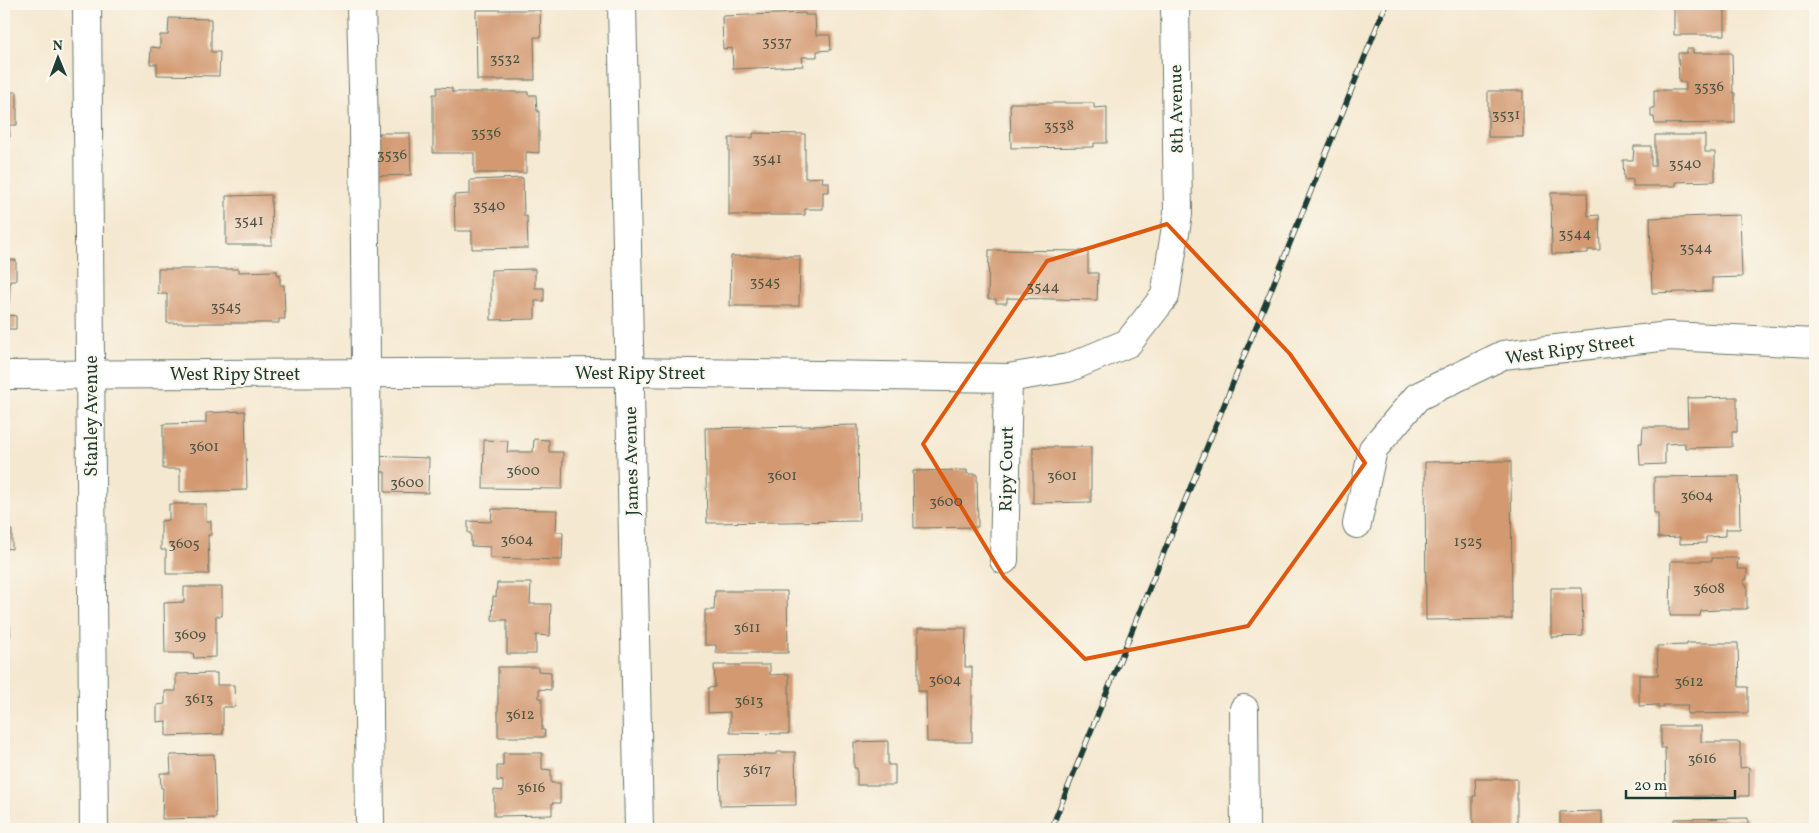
<svg xmlns="http://www.w3.org/2000/svg" width="1819" height="833" viewBox="0 0 1819 833" font-family="Vollkorn,serif">
  <rect width="100%" height="100%" fill="#fbf7ec"/>
  <filter id="ink" filterUnits="userSpaceOnUse"><feTurbulence type="fractalNoise" baseFrequency=".02" numOctaves="2"/><feDisplacementMap in="SourceGraphic" scale="10" xChannelSelector="R" yChannelSelector="G"/><feConvolveMatrix kernelMatrix="1 2 1 2 8 2 1 2 1" color-interpolation-filters="sRGB"/></filter>
  <filter id="wash" filterUnits="userSpaceOnUse"><feTurbulence type="fractalNoise" baseFrequency=".0096" numOctaves="4" result="noise"/><feDisplacementMap in="SourceGraphic" scale="20" xChannelSelector="R" yChannelSelector="G"/><feGaussianBlur stdDeviation="1.12" result="paint"/><feColorMatrix in="noise" values="0 0 0 0 0 0 0 0 0 0 0 0 0 0 0 0 0 1.4 0 .05"/><feComposite in="paint" operator="in"/></filter>
  <g filter="url(#wash)">
    <rect width="100%" height="100%" fill="#f4e8d0"/>
    <g id="blocks">
      <g fill="#d39a72">
        <polygon points="1674,4 1734,4 1734,6 1725,7 1725,35 1674,35"/>
        <polygon points="476,10 540,10 541,37 534,37 535,80 477,80"/>
        <polygon points="805,13 805,15 815,15 816,35 830,35 831,50 817,51 817,57 802,57 803,66 733,69 732,48 723,49 722,16"/>
        <polygon points="169,18 211,19 211,52 220,52 219,76 157,75 157,64 150,64 151,47 160,48 160,35 168,35"/>
        <polygon points="1687,49 1693,49 1693,53 1732,53 1733,93 1735,93 1735,123 1655,124 1654,117 1651,117 1651,108 1654,108 1654,90 1686,90 1686,82 1679,82 1678,53 1687,53"/>
        <polygon points="437,87 452,88 452,92 528,92 528,95 536,95 537,111 539,111 539,153 526,152 526,173 474,173 474,153 433,153 433,94 437,94"/>
        <rect x="1488" y="91" width="35" height="46"/>
        <polygon points="4,92 17,92 17,125 9,125 10,137 4,137"/>
        <polygon points="1010,103 1094,103 1094,108 1107,107 1107,143 1094,143 1094,147 1011,148"/>
        <polygon points="374,133 410,133 411,175 374,176"/>
        <polygon points="753,133 805,134 805,178 823,177 822,182 829,182 829,192 823,192 823,209 805,209 805,215 729,215 729,138 753,138"/>
        <polygon points="1655,135 1705,135 1705,152 1715,152 1715,181 1676,182 1676,186 1633,186 1633,179 1624,180 1623,160 1633,160 1634,146 1651,146 1651,166 1655,166"/>
        <polygon points="523,178 524,216 527,216 528,248 472,249 472,231 455,231 454,195 470,194 470,180"/>
        <polygon points="1551,193 1587,193 1588,216 1599,215 1600,250 1588,250 1588,253 1552,254"/>
        <polygon points="271,195 272,245 226,245 226,196"/>
        <polygon points="1740,215 1742,277 1712,278 1712,291 1652,293 1650,218"/>
        <polygon points="989,250 1088,251 1088,273 1098,273 1097,300 1007,298 1007,303 996,303 996,299 988,299"/>
        <polygon points="731,256 800,256 799,306 730,306"/>
        <polygon points="4,260 16,260 16,281 10,281 8,315 16,316 16,329 4,329"/>
        <polygon points="158,269 239,269 239,272 277,271 277,275 280,274 280,285 284,285 285,319 279,319 279,323 167,323 167,294 158,294"/>
        <polygon points="535,269 535,288 544,288 544,301 535,301 535,319 491,320 491,270"/>
        <polygon points="1737,397 1737,432 1732,432 1732,447 1685,448 1685,443 1665,444 1665,464 1640,465 1639,443 1642,443 1643,427 1688,427 1687,398"/>
        <polygon points="245,411 247,490 180,492 180,469 163,469 163,424 206,423 206,413"/>
        <polygon points="858,425 859,521 707,523 705,428"/>
        <polygon points="534,439 549,440 549,452 563,452 562,489 483,488 484,440 508,441 507,452 533,452"/>
        <polygon points="1033,447 1091,447 1091,502 1033,503"/>
        <polygon points="370,456 429,458 428,493 385,492 385,472 370,472"/>
        <polygon points="1511,461 1512,619 1426,620 1425,462"/>
        <polygon points="967,470 967,474 977,474 978,527 914,528 913,471"/>
        <polygon points="1739,476 1740,529 1726,529 1726,536 1706,537 1706,543 1680,544 1680,537 1658,538 1658,513 1654,513 1654,477"/>
        <polygon points="169,504 206,504 206,521 211,521 211,535 208,535 209,574 166,574 166,550 161,550 161,521 169,520"/>
        <polygon points="492,509 557,510 556,532 563,532 562,560 490,558 490,547 471,546 471,533 468,533 468,521 491,522"/>
        <polygon points="4,530 12,530 12,549 4,548"/>
        <polygon points="1712,558 1738,558 1737,569 1747,569 1747,579 1744,579 1744,585 1747,585 1747,609 1719,609 1719,610 1701,611 1700,616 1670,616 1671,561 1712,561"/>
        <polygon points="497,583 531,583 530,604 551,604 550,636 536,635 536,654 507,654 507,620 492,620 493,596 496,597"/>
        <polygon points="184,587 222,587 222,616 216,616 216,657 194,658 193,653 165,653 164,603 184,602"/>
        <polygon points="1551,588 1582,588 1583,636 1551,637"/>
        <polygon points="715,591 787,591 788,653 716,653 716,645 705,645 705,610 714,610"/>
        <polygon points="4,610 6,610 7,626 10,626 10,638 4,638"/>
        <polygon points="918,628 966,628 965,667 972,667 972,742 927,742 926,691 918,691"/>
        <polygon points="1687,643 1738,643 1739,687 1748,687 1748,713 1687,714 1688,705 1663,705 1663,708 1658,708 1658,705 1639,706 1639,675 1658,675 1657,646 1687,645"/>
        <polygon points="714,665 770,665 770,675 789,674 789,734 730,733 730,712 708,713 708,688 715,687"/>
        <polygon points="498,667 538,667 538,671 551,672 551,690 539,689 539,698 542,698 542,730 545,730 544,737 498,737"/>
        <polygon points="217,673 217,685 234,685 235,707 223,707 223,734 166,736 166,721 157,722 157,705 165,704 165,691 176,691 176,674"/>
        <polygon points="1661,726 1701,726 1701,742 1740,742 1740,768 1749,767 1749,796 1666,796 1665,748 1661,748"/>
        <polygon points="888,741 888,765 895,765 895,785 857,785 857,768 854,768 854,742"/>
        <polygon points="777,752 795,752 796,805 720,806 719,755 777,754"/>
        <polygon points="503,753 542,753 542,769 551,770 551,783 560,783 560,803 552,803 552,815 494,816 494,790 503,791 503,781 497,781 497,766 503,766"/>
        <polygon points="214,754 216,818 162,819 163,788 161,788 160,773 171,773 170,755"/>
        <polygon points="1475,779 1517,779 1517,829 1473,829 1473,796 1476,796"/>
        <polygon points="1602,811 1602,829 1560,829 1560,812"/>
        <polygon points="1748,818 1748,829 1674,829 1674,819"/>
      </g>
    </g>
  </g>
  <g filter="url(#ink)">
    <use href="#blocks" fill-opacity="0" stroke="#6a796b" stroke-width="1"/>
    <g fill="none" stroke-linecap="round" stroke-linejoin="round">
      <g stroke="#6a796b" stroke-width="30">
        <g id="minor">
          <polyline points="87,4 94,829"/>
          <polyline points="361,4 364,129 370,829"/>
          <polyline points="622,4 639,829"/>
          <polyline points="4,375 630,372 1008,378 1068,368 1128,343 1165,296 1178,214 1175,4"/>
          <polyline points="1357,524 1373,449 1417,397 1503,355 1669,336 1815,343"/>
          <polyline points="1004,560 1008,378"/>
          <polyline points="1244,709 1245,829"/>
        </g>
      </g>
      <use href="#minor" stroke="#fff" stroke-width="28"/>
      <g stroke="#1f3d34" stroke-width="5.5">
        <polyline id="rail" points="1051,829 1284,258 1386,4"/>
      </g>
      <use href="#rail" stroke="#fbf7ec" stroke-width="4" stroke-dasharray="11" stroke-linecap="butt"/>
    </g>
  </g>
  <path fill="none" stroke="#de580e" stroke-width="4" stroke-linejoin="round" d="M1167,224L1290,354L1365,463L1248,626L1085,659L1004,577L923,444L1047,261Z"/>
  <g text-anchor="middle" stroke-width="4" stroke-linejoin="round" paint-order="stroke">
    <g font-size="15" fill="#4c5444">
      <text x="777" y="46">3537</text>
      <text x="505" y="63">3532</text>
      <text x="1709" y="91">3536</text>
      <text x="1506" y="119">3531</text>
      <text x="1059" y="130">3538</text>
      <text x="486" y="137">3536</text>
      <text x="392" y="159">3536</text>
      <text x="767" y="163">3541</text>
      <text x="1685" y="168">3540</text>
      <text x="489" y="210">3540</text>
      <text x="249" y="225">3541</text>
      <text x="1575" y="238">3544</text>
      <text x="1696" y="252">3544</text>
      <text x="765" y="286">3545</text>
      <text x="1043" y="291">3544</text>
      <text x="226" y="311">3545</text>
      <text x="204" y="451">3601</text>
      <text x="523" y="475">3600</text>
      <text x="782" y="480">3601</text>
      <text x="1062" y="480">3601</text>
      <text x="407" y="487">3600</text>
      <text x="1697" y="500">3604</text>
      <text x="946" y="506">3600</text>
      <text x="517" y="544">3604</text>
      <text x="1468" y="546">1525</text>
      <text x="184" y="548">3605</text>
      <text x="1709" y="593">3608</text>
      <text x="747" y="632">3611</text>
      <text x="190" y="639">3609</text>
      <text x="945" y="684">3604</text>
      <text x="1689" y="686">3612</text>
      <text x="199" y="703">3613</text>
      <text x="749" y="705">3613</text>
      <text x="520" y="719">3612</text>
      <text x="1702" y="763">3616</text>
      <text x="757" y="774">3617</text>
      <text x="531" y="792">3616</text>
    </g>
    <g font-size="18" fill="#1f3d34" stroke="#fbf7ec">
      <text transform="translate(1176 109) rotate(-91)" y="6">8th Avenue</text>
      <text transform="translate(1570 349) rotate(-8)" y="6">West Ripy Street</text>
      <text x="640" y="379">West Ripy Street</text>
      <text x="235" y="380">West Ripy Street</text>
      <text transform="translate(91 416) rotate(-90)" y="6">Stanley Avenue</text>
      <text transform="translate(631 461) rotate(-91)" y="6">James Avenue</text>
      <text transform="translate(1006 469) rotate(-89)" y="6">Ripy Court</text>
    </g>
  </g>
  <rect width="1819" height="833" fill="none" stroke="#fbf7ec" stroke-width="20"/>
  <g transform="translate(58 58) rotate(359)" stroke="#fbf7ec" stroke-width="4" paint-order="stroke">
  <path d="M0-4L9 19L0 12L-9 19Z" fill="#1f3d34"/>
  <text y="-8" font-size="14" font-weight="bold" text-anchor="middle" fill="#1f3d34">N</text>
  </g>
  <path d="M1626 790v8h109v-8" fill="none" stroke="#1f3d34" stroke-width="2.5"/>
  <text x="1634" y="790" font-size="15" fill="#1f3d34" stroke="#fbf7ec" stroke-width="4" paint-order="stroke">20 m</text>
</svg>
